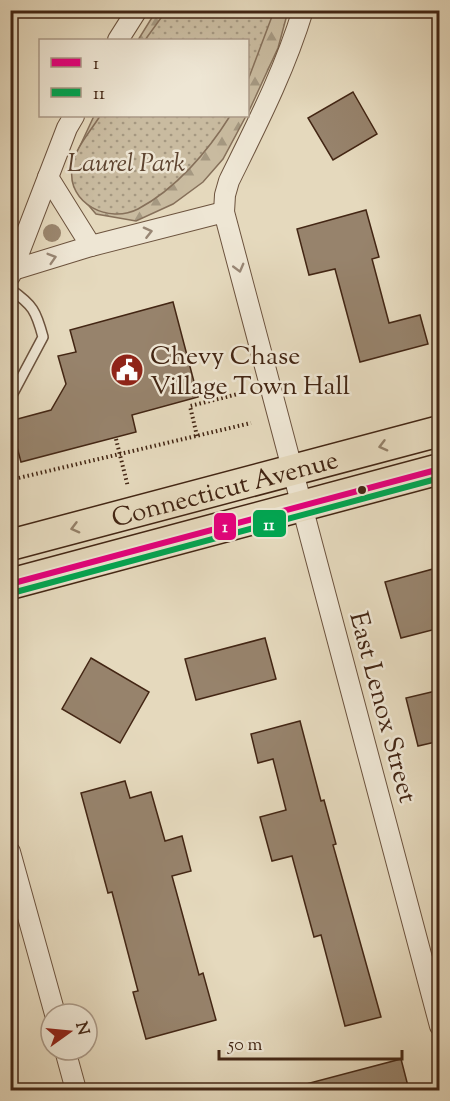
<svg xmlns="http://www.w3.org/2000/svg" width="450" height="1101" viewBox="0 0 450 1101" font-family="'Sorts Mill Goudy',serif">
  <defs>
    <pattern id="forest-firs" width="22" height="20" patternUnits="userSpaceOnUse" patternTransform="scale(1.5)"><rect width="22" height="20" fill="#c9bba0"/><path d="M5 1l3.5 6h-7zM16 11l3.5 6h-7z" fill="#a59881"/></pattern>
    <pattern id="park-dots" width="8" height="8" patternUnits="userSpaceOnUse" patternTransform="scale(1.5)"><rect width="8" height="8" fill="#c9bba0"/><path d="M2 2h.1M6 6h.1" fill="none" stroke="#a59881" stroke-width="1.8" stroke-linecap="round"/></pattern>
  </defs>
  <rect width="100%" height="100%" fill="#e5d9bd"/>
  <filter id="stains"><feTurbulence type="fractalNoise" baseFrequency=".00333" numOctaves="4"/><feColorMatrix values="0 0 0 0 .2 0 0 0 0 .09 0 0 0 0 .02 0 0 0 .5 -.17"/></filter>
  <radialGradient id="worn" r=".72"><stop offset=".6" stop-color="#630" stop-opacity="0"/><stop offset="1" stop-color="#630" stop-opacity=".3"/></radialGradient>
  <g fill="url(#forest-firs)" stroke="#86705a" stroke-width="1.5">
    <polygon points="156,11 288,11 278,48 248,113 248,40 138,40"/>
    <polygon points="94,116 246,116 223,159 203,182 173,204 136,221 96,214 77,192 72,163"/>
  </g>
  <g fill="url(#park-dots)" stroke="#86705a" stroke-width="1.5">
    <polygon points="166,11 166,10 274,11 248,80 248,40 145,40"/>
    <path d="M100,116H230C208,151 176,189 138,209C109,224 67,204 72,168C74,149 90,132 100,116Z"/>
  </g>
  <g fill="#97836c" stroke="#432614" stroke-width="1.5">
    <polygon points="353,92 377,134 333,160 308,118"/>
    <polygon points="366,210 379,257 372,259 389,323 420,315 428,344 360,362 335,269 309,275 297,229"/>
    <polygon points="173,302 198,397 132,415 136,432 21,462 10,421 51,410 66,384 58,356 76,352 70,330"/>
    <polygon points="433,569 440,594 440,628 401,638 385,582"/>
    <polygon points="265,638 276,679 196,700 185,659"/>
    <polygon points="91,658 149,692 120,743 62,709"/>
    <polygon points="440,690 440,741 418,746 406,698"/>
    <polygon points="300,721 321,801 324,800 336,844 333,845 381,1017 345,1026 321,935 314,937 292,856 272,861 260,817 286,810 273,759 258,763 251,734"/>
    <polygon points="125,781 130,798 151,792 165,841 182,836 191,871 172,876 199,975 203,973 216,1020 146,1039 133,992 138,991 112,892 108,893 81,793"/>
    <polygon points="401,1059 409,1090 307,1090 306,1084"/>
  </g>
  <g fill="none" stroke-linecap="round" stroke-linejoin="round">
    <g stroke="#6c533e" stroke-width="12">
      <path id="lane" d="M10,289C33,305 36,311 43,337L10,399"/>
    </g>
    <g stroke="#6c533e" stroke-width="22">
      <g id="street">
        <path d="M303,10C284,72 257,124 229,181L225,195L224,212L440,1026"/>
        <polyline points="118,40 137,10"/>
        <polyline points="48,177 91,246"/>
        <polyline points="13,270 91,246 224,212"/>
        <polyline points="10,276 67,128 74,116"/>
        <polyline points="10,852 55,1014"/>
        <polyline points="65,1050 76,1090"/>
      </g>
    </g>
    <g stroke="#432614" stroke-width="33">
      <g id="primary">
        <path id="s1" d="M10,545L440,431"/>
        <polyline points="10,584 440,469"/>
      </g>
    </g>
    <g stroke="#432614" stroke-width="4" stroke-dasharray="1.5 3" stroke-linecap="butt">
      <polyline points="197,436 190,406 242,393"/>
      <polyline points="116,439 128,487"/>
      <polyline points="10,480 251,423"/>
    </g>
    <use href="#lane" stroke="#eee6d4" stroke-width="9"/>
    <use href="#street" stroke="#eee6d4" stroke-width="20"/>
    <use href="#primary" stroke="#e5d9bd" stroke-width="30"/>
    <g stroke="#eee6d4" stroke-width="10">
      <polyline id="bus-1" points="10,584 440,469"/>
    </g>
    <g stroke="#eee6d4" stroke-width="10">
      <polyline id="bus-2" points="12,593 440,478"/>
    </g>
    <use href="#bus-1" stroke="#e5007d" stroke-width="6"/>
    <use href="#bus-2" stroke="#00a651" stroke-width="6"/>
  </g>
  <circle fill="#9b876f" cx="52" cy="233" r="9"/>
  <defs><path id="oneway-chevron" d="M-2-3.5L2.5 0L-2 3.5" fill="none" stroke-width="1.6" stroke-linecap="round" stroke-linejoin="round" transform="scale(1.5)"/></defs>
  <g stroke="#988674">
    <use href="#oneway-chevron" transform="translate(148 232) rotate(-14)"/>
    <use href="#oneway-chevron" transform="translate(52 258) rotate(-17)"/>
    <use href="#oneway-chevron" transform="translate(239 268) rotate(75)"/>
  </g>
  <g stroke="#948068">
    <use href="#oneway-chevron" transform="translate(383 446) rotate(165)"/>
    <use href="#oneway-chevron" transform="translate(75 528) rotate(165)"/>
  </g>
  <defs>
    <g id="civic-disc" transform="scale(1.725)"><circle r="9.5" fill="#8f2418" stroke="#eee6d4"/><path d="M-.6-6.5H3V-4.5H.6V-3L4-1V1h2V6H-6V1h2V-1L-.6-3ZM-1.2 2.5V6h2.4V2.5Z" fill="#fff"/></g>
  </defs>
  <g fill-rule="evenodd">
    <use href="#civic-disc" x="127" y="370"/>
  </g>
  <circle fill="#432614" stroke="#eee6d4" stroke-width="2" cx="362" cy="490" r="5"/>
  <g text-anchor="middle" stroke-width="5" stroke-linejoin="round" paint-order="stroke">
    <g font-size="26" font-style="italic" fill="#5e4430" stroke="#eee6d4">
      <text x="126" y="171">Laurel Park</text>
    </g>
    <g font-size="26" fill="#432614" stroke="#eee6d4" text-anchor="start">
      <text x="150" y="364">Chevy Chase<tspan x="150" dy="30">Village Town Hall</tspan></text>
    </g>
    <g font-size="26" fill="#432614" stroke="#eee6d4">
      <text dy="9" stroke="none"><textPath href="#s1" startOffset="222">Connecticut Avenue</textPath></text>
      <text transform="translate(384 707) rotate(75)" y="9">East Lenox Street</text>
    </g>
  </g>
  <g stroke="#eee6d4" stroke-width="2">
    <rect x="252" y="509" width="35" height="29" rx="6" fill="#00a651"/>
    <rect x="213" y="512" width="24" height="29" rx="6" fill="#e5007d"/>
  </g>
  <g font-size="16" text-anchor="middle" font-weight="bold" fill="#fff">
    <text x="269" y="530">11</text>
    <text x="225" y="532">1</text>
  </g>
  <rect width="450" height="1101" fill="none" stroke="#e5d9bd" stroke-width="36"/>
  <rect x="12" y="12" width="426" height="1077" fill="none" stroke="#432614" stroke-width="3"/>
  <rect x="18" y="18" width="414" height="1065" fill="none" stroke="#432614" stroke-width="1.5"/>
  <rect x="39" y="39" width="210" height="78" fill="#eee6d4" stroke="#aa9987" stroke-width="1.5"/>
  <rect x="51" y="58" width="30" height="9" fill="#e5007d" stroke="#aa9987" stroke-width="1.5"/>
  <text x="93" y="69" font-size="18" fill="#432614">1</text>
  <rect x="51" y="88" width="30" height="9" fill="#00a651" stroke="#aa9987" stroke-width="1.5"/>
  <text x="93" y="99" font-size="18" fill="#432614">11</text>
  <g transform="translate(69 1032) rotate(75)"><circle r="28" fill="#eee6d4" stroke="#aa9987" stroke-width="1.5"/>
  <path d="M0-4.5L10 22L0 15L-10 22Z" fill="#8f2418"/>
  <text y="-9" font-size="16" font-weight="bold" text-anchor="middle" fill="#432614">N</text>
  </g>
  <path d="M219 1050v9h183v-9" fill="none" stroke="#432614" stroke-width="3"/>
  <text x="228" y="1050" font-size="18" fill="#432614" stroke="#eee6d4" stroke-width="4.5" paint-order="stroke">50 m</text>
  <rect width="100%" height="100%" filter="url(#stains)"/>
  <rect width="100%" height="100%" fill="url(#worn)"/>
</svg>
